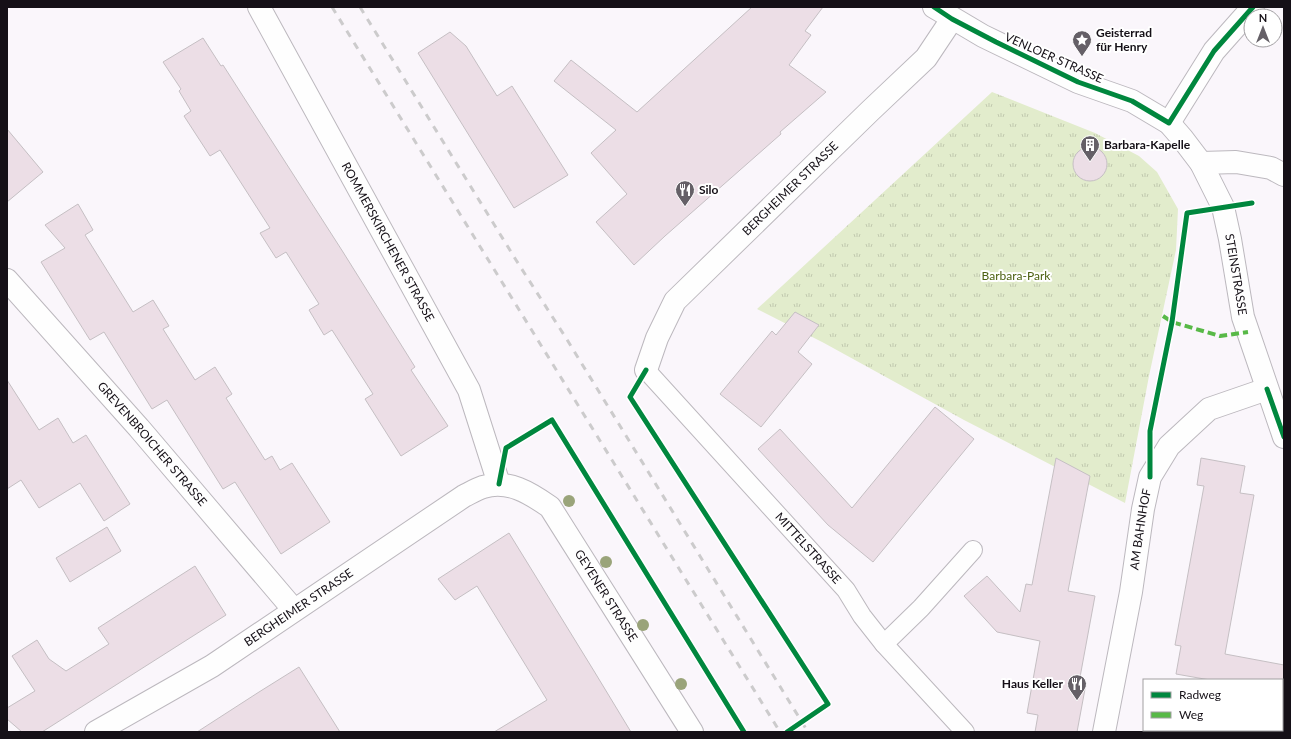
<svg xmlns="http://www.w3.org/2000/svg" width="1291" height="739" viewBox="0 0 1291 739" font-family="Lato,sans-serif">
  <defs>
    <pattern id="park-tufts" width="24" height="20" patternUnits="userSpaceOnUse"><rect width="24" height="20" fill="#e2eccc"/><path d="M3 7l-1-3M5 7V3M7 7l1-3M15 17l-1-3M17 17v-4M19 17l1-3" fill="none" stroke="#c1c9ae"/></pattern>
  </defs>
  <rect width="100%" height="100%" fill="#faf6fb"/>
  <polygon fill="url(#park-tufts)" points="992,92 1095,133 1139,156 1157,172 1178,209 1176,250 1149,376 1125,503 964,420 824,343 757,309"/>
  <g fill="#ecdee6" stroke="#c5bfc3">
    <polygon points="752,7 823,7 805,31 811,35 789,65 826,92 780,132 781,134 665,236 634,265 596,222 627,194 591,153 616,130 554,81 571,60 637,112"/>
    <polygon points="450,32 466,46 497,96 512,86 568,175 514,208 418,53"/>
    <polygon points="203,38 221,66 223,65 343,252 415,367 411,370 448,426 401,456 365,399 373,394 332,330 324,335 309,310 319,304 286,252 276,258 260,233 270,228 236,175 220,150 210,156 184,116 191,111 179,91 181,89 163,62"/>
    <polygon points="7,129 43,172 7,202"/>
    <circle cx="1090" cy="164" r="17"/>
    <polygon points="78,204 93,230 85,235 133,312 153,300 169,326 163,329 195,380 215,367 232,394 226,398 265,460 272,456 280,470 292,463 330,522 281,554 235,482 223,489 167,400 152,409 104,332 90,340 41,262 65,248 45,225"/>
    <polygon points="795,312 819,325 798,352 812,364 761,427 720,394 772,331 776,335"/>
    <polygon points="7,380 39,430 58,418 73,443 86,435 130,504 104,521 80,483 39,508 21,480 7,489"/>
    <polygon points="935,407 974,439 873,562 828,525 758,449 780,429 852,508"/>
    <polygon points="1056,458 1090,476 1068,591 1095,596 1078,688 1085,689 1077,732 1035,732 1038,715 1027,713 1040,641 997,632 964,596 987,576 1020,612 1026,584 1032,585"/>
    <polygon points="1201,458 1245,466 1240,493 1254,495 1225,654 1284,665 1284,680 1210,680 1176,674 1181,646 1175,645 1204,486 1197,485"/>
    <polygon points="107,527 121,551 70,582 56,558"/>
    <polygon points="509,533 594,671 631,732 494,732 547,700 477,586 455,600 438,579"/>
    <polygon points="195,566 226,615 42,732 22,732 7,719 7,708 35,691 12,656 37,640 49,659 66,671 109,644 98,628"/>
    <polygon points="299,667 340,732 197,732 259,692"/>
  </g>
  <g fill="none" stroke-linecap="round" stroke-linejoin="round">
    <g stroke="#bcb8be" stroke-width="20">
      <g id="service">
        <path id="s1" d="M646,370L846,590L862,616L884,644L965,732"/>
        <polyline points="884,644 921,608 973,550"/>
      </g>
    </g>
    <g stroke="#bcb8be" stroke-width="24">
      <g id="minor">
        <path id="s2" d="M259,7L469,390L499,484"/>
        <polyline points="1169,123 1214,51 1253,7"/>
        <polyline points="1201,163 1236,162 1271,168 1284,175"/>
        <path id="s3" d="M7,280L139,428L294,610"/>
        <path id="s4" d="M646,370L657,338L675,301L870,111L926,58L952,19"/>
        <path id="s5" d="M1104,732L1131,592L1143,509L1150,477L1169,446L1209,409L1267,389"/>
      </g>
    </g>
    <g stroke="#bcb8be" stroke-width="24">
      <g id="tertiary">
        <path id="s6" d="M934,7L983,36L1078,82L1132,101L1169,123L1182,138L1201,163L1223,207L1230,239L1243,317L1284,437"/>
        <path id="s7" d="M96,732L212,666L464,496C470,493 477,489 483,487C508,479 530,493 550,507L692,732"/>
      </g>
    </g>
    <use href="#service" stroke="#fefefe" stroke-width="18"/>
    <use href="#minor" stroke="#fefefe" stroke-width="22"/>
    <use href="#tertiary" stroke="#fefefe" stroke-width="22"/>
    <g stroke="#cccbcc" stroke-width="3" stroke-dasharray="7 7" stroke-linecap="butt">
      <polyline points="332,7 780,732"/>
      <polyline points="360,7 516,260 566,338 808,732"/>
    </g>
    <polyline stroke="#58b947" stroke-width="4" stroke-dasharray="8 4" stroke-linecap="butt" points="1163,316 1172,322 1220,336 1248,332"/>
    <g stroke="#fff" stroke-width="8">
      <g id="cycleway">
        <polyline points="934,7 952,19 996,42 1078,82 1132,101 1169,123 1214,51 1253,7"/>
        <polyline points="646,370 630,397 828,704 787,732"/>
        <polyline points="1267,389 1284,437"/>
        <polyline points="1150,477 1150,431 1172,322 1187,213 1252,203"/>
        <polyline points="499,484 506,448 552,420 744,732"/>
      </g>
    </g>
    <use href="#cycleway" stroke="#00873e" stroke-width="5"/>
  </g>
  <g fill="#9aa47a">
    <circle cx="569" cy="501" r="6"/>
    <circle cx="606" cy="562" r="6"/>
    <circle cx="643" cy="625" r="6"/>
    <circle cx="681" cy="684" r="6"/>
  </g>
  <defs>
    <g id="sight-pin" transform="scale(1)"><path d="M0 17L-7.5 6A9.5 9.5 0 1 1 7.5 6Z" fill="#656067" stroke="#fff"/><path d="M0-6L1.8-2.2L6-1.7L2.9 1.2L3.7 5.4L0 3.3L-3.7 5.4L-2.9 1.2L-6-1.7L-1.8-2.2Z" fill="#fff"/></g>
    <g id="building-pin" transform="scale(1)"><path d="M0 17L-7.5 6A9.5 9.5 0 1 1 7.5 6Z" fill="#656067" stroke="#fff"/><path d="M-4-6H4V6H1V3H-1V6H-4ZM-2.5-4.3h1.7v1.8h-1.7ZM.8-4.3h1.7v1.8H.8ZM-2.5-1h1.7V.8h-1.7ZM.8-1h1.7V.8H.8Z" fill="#fff"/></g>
    <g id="restaurant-pin" transform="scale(1)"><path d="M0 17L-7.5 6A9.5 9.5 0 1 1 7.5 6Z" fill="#656067" stroke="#fff"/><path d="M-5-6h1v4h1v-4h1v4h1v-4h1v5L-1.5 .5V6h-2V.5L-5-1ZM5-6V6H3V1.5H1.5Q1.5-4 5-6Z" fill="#fff"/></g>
  </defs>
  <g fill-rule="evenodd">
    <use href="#sight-pin" x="1082" y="40"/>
    <use href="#building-pin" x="1090" y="145"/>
    <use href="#restaurant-pin" x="685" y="190"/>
    <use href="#restaurant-pin" x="1077" y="684"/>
  </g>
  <g text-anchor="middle" stroke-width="4" stroke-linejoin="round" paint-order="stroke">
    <g font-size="12" font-weight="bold" fill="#151017" stroke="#fff" text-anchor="start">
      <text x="1096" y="37">Geisterrad<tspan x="1096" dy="14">für Henry</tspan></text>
      <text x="1104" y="149">Barbara-Kapelle</text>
      <text x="699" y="194">Silo</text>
      <text x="1063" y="688" text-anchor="end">Haus Keller</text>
    </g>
    <g font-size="12" fill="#151017" stroke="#fff">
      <text transform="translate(1054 58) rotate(24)" y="4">VENLOER STRASSE</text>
      <text dy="4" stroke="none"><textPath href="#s4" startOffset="236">BERGHEIMER STRASSE</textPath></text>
      <text dy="4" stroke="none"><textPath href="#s2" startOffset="268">ROMMERSKIRCHENER STRASSE</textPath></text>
      <text dy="4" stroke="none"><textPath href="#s6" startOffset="432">STEINSTRASSE</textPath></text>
      <text dy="4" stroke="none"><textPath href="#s3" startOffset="219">GREVENBROICHER STRASSE</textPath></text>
      <text dy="4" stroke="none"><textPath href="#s5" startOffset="206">AM BAHNHOF</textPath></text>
      <text dy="4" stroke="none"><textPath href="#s1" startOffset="241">MITTELSTRASSE</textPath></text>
      <text dy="4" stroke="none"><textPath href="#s7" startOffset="636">GEYENER STRASSE</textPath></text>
      <text dy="4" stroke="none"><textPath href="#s7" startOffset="238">BERGHEIMER STRASSE</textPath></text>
    </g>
    <g font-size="12" fill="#4c6111" stroke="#fff">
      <text x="1016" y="280">Barbara-Park</text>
    </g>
  </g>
  <rect width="1291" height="739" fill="none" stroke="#151017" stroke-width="16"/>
  <rect x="1143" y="679" width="140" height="52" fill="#ffffff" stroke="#a19fa2"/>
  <rect x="1151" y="692" width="20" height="6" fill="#00873e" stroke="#a19fa2"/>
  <text x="1179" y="699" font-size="12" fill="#151017">Radweg</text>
  <rect x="1151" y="712" width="20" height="6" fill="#58b947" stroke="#a19fa2"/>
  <text x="1179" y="719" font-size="12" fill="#151017">Weg</text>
  <g transform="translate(1263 28)"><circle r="19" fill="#ffffff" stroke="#a19fa2"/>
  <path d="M0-3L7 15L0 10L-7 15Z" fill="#656067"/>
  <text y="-6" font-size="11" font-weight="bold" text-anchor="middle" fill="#151017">N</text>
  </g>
</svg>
